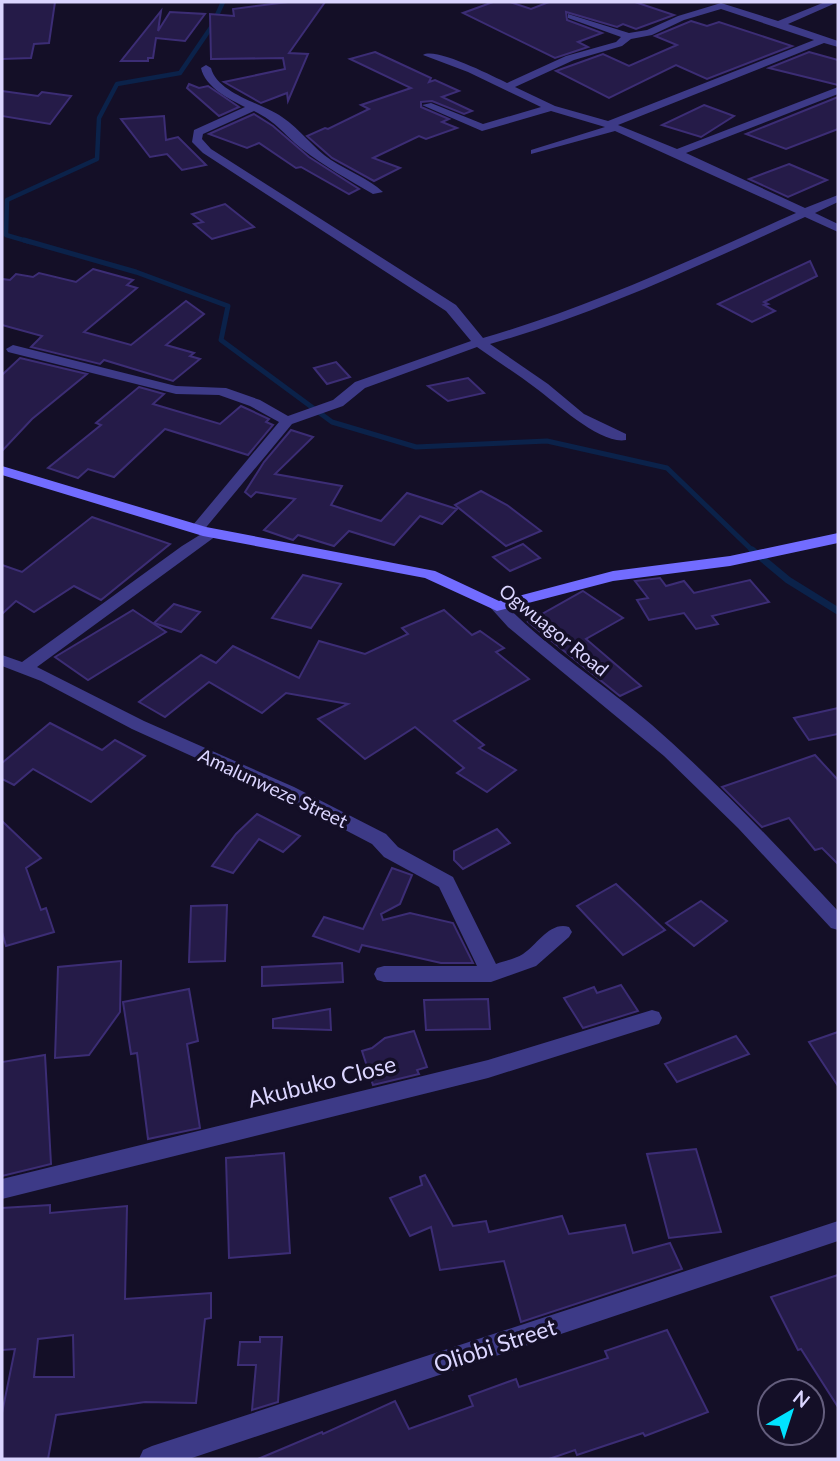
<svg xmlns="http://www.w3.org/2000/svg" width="840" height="1461" viewBox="0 0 840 1461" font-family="Lato,sans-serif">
  <rect width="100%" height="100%" fill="#140f27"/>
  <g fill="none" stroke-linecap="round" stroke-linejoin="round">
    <polyline stroke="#0b224a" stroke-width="4.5" points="30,242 6,235 7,200 97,159 99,118 117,84 180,73 212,26 223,2"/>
    <polyline stroke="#0b224a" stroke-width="5" points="24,240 136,272 228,306 221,340 332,422 416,447 547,441 667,468 754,552"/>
    <polyline stroke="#0b224a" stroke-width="7" points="752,550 788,580 838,611"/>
  </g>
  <g fill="#251b48" stroke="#3c2d75" stroke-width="2" fill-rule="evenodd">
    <polygon points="2,2 55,2 49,43 34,44 31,58 2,59"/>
    <polygon points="288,2 325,2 289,53 308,54 288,101 287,93 261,103 224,82 285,69 283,58 211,59 210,14 234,16 233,9"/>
    <polygon points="493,2 510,2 531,9 549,2 635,2 674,15 636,29 623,24 617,27 566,12 567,20 602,33 578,42 588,47 555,58 463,13"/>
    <polygon points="161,11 158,31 170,12 205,14 185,41 156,38 153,58 148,58 148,61 121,61"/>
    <polygon points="691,21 707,26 719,22 792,46 707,79 676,65 609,98 556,71 603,54 629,66 677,45 655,36"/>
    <polygon points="375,52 431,78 429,82 435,80 459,91 442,97 472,111 464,114 432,101 421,102 421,107 449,119 442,122 457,128 426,139 419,136 373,158 400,168 374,181 332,158 307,136 325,128 328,129 369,109 361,105 411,88 350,59"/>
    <polygon points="809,52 838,60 838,85 769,68"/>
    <polygon points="189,84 199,88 208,86 239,107 219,116 187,88"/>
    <polygon points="2,91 38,96 42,92 71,96 50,124 2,116"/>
    <polygon points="838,97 838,129 786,149 746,134"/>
    <polygon points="704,105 734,116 701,137 662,125"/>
    <polygon points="254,114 273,126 309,157 359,189 349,194 301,167 296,168 259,143 247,148 209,134"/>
    <polygon points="164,116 166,140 178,137 206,165 182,170 167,154 150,157 121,119"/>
    <polygon points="789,164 827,180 788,197 749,179"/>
    <polygon points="225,204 254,227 212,239 194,224 203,222 192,214"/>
    <polygon points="810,261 817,276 764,302 768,304 764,305 775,311 752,322 718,304"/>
    <polygon points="93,269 133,280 127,285 137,288 84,332 131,345 186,301 204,314 166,345 194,353 190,356 200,359 173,381 104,360 100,364 31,347 42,336 2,325 2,279 10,280 16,274 33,277 39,273 76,282"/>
    <polygon points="20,358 87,374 32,419 2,451 2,375"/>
    <polygon points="336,362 350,377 327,384 314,368"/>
    <polygon points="468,378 484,393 448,401 428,386"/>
    <polygon points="139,387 164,394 153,404 220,424 241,406 269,419 266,422 273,425 248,455 165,429 114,477 88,469 78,478 48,468 101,425 96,423"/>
    <polygon points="291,430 313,437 275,474 342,486 331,505 381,521 407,493 457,509 442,524 420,516 394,545 349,531 334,546 298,535 293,540 264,530 295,499 256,492 251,497 245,492 264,462"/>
    <polygon points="481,491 507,505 541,531 506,546 455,505"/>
    <polygon points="92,517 170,544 101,600 74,586 34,612 16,601 2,614 2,565 22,572"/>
    <polygon points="523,544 540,558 510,571 493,557"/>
    <polygon points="303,575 341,584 311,628 272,618"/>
    <polygon points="660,578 666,586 684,581 694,593 750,580 769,602 712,616 718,624 696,629 684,613 649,620 637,600 648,598 635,581"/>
    <polygon points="583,591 623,618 586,639 641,686 620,696 528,622"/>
    <polygon points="174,604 200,612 181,632 154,623"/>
    <polygon points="133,610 166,632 88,680 55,657"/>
    <polygon points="444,610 472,635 480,631 504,648 496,652 529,679 454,721 484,745 479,748 516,770 487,792 457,773 464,768 415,727 365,759 318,719 348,704 286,693 262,713 209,682 165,717 139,702 201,655 216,663 233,646 299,678 319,641 365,654 408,634 402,628"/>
    <polygon points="838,708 838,734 809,740 794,718"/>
    <polygon points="50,723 102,750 115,740 145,756 91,802 33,769 14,785 2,779 2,763"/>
    <polygon points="815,755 838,780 838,864 822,848 815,850 789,818 762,827 722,787"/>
    <polygon points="257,814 300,836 283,852 259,839 233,873 212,866 236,834"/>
    <polygon points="2,821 41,858 26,868 41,910 46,908 54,932 6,946 2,932"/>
    <polygon points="497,829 510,843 463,869 454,860 454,851"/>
    <polygon points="392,868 412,875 400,904 381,914 383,920 410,913 453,923 473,963 441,963 362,945 359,952 313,936 324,917 363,929"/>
    <polygon points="616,884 665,930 623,955 577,906"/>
    <polygon points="701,901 727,921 694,946 666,923"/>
    <polygon points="227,905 225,961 189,962 191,906"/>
    <polygon points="121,961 120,1012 89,1055 55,1058 58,967"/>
    <polygon points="342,963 343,982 262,986 262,967"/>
    <polygon points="621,985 638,1011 583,1028 564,998 594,987 597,993"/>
    <polygon points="189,989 198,1041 187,1044 200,1128 148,1139 137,1053 131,1054 123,1002"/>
    <polygon points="488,999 490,1029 426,1030 424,1000"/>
    <polygon points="330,1009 331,1030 273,1028 273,1019"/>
    <polygon points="414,1031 427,1067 417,1070 419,1074 373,1085 362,1051 372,1048 385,1038"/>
    <polygon points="838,1032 838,1086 809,1042"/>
    <polygon points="736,1036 749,1054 677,1082 665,1064"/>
    <polygon points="45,1055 51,1164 2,1176 2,1062"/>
    <polygon points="696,1149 721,1232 669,1238 647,1154"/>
    <polygon points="284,1153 290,1253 229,1258 226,1158"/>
    <polygon points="425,1175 453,1226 486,1221 489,1232 562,1216 569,1234 625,1225 633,1253 670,1243 682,1269 521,1322 504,1261 440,1270 431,1227 410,1236 390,1198 422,1185 420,1177"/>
    <path d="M50,1205V1213L127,1206L125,1299L211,1293V1318L205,1319L196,1403L145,1402L56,1415L48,1459H2V1413L15,1349L2,1350V1208ZM73,1335L74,1377H34L38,1339Z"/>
    <polygon points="838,1275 838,1407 801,1349 798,1350 771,1297"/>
    <polygon points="667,1330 708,1412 645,1436 643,1433 577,1455 575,1450 549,1459 258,1459 322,1432 323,1434 395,1401 409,1429 473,1406 469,1396 516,1379 519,1387 608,1358 605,1351"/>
    <polygon points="260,1337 282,1337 278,1402 252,1410 256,1365 238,1365 240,1342 260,1342"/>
  </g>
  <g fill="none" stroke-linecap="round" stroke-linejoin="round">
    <g fill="#3d3a87" fill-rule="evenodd">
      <path d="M825,2H838L788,24L838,41V47L824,43L618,125L677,149L838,87V94L686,153L805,208L838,195V202L815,213L838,224V232L805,217C702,264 599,313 490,344L548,384L584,414L626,434V440C601,445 556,403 537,389C517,374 497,361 477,347L365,388L343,406L292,424L203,531L198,533L190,528L193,525L279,422L250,406L219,395L176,394L8,352L6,349L13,345L176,386L226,388L260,400L288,416L333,400L355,382L471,341L446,311L203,153L192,142L194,130L245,107C229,99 205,87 201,68L206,65L211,68C218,94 262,103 282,117C300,129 313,148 331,160C348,171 369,179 383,192L373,194C349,180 324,166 302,149C282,133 278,123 254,111L203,134L202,139L211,149L456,305L483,338C591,307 693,259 796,213L615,131L531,154V150L605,127L551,111L482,131L422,105L431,103L483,124L541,107L468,72L423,55C436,47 492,76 507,83L566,56L616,42L621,37L568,18V14L629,33L647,30L678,16L721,3L778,21ZM721,9L814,40L608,121L555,106L515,87L574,60L622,46L631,39L652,35L684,20Z"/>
      <path d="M211,528L219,533L216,536L37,667L144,721L294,787L386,834L398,847L453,877L496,964C504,961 515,959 523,954C537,945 550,921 569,927L572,932L569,937L536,966L491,982H384L377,980L374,974L377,968L384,966H477L439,887L384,857L372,844L282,797L132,729L41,681L2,666V655L22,662L182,546Z"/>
      <path d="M497,601L503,602C548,649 603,683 652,725C718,783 778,847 838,911V930L831,928L738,828L664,756L508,627L489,606Z"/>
      <polygon points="652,1010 659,1012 662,1018 659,1024 488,1078 2,1199 2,1179 488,1060"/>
      <polygon points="838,1221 838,1241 189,1459 139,1459 143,1450 152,1446"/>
    </g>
    <polygon fill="#726cff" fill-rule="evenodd" points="2,466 206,527 435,571 499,601 613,571 730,556 838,533 838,543 730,566 613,581 497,611 425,578 203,536 2,475"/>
  </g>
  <g text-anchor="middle" stroke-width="7" stroke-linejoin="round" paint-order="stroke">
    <g font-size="19" fill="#dbd5ff" stroke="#140f27">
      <text transform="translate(554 630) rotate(39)" y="7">Ogwuagor Road</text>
      <text transform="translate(273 788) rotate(25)" y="7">Amalunweze Street</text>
    </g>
    <g font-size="23" fill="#dbd5ff" stroke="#140f27">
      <text transform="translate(322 1082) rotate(-14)" y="8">Akubuko Close</text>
      <text transform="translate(495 1346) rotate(-18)" y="8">Oliobi Street</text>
    </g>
  </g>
  <rect width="840" height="1461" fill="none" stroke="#dbd5ff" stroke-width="7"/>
  <g transform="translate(791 1412) rotate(39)"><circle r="33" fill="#140f27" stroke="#645e7d" stroke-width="2"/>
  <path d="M0-5L12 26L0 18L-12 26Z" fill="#01e3ff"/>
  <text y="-10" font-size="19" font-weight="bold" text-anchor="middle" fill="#dbd5ff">N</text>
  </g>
</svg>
